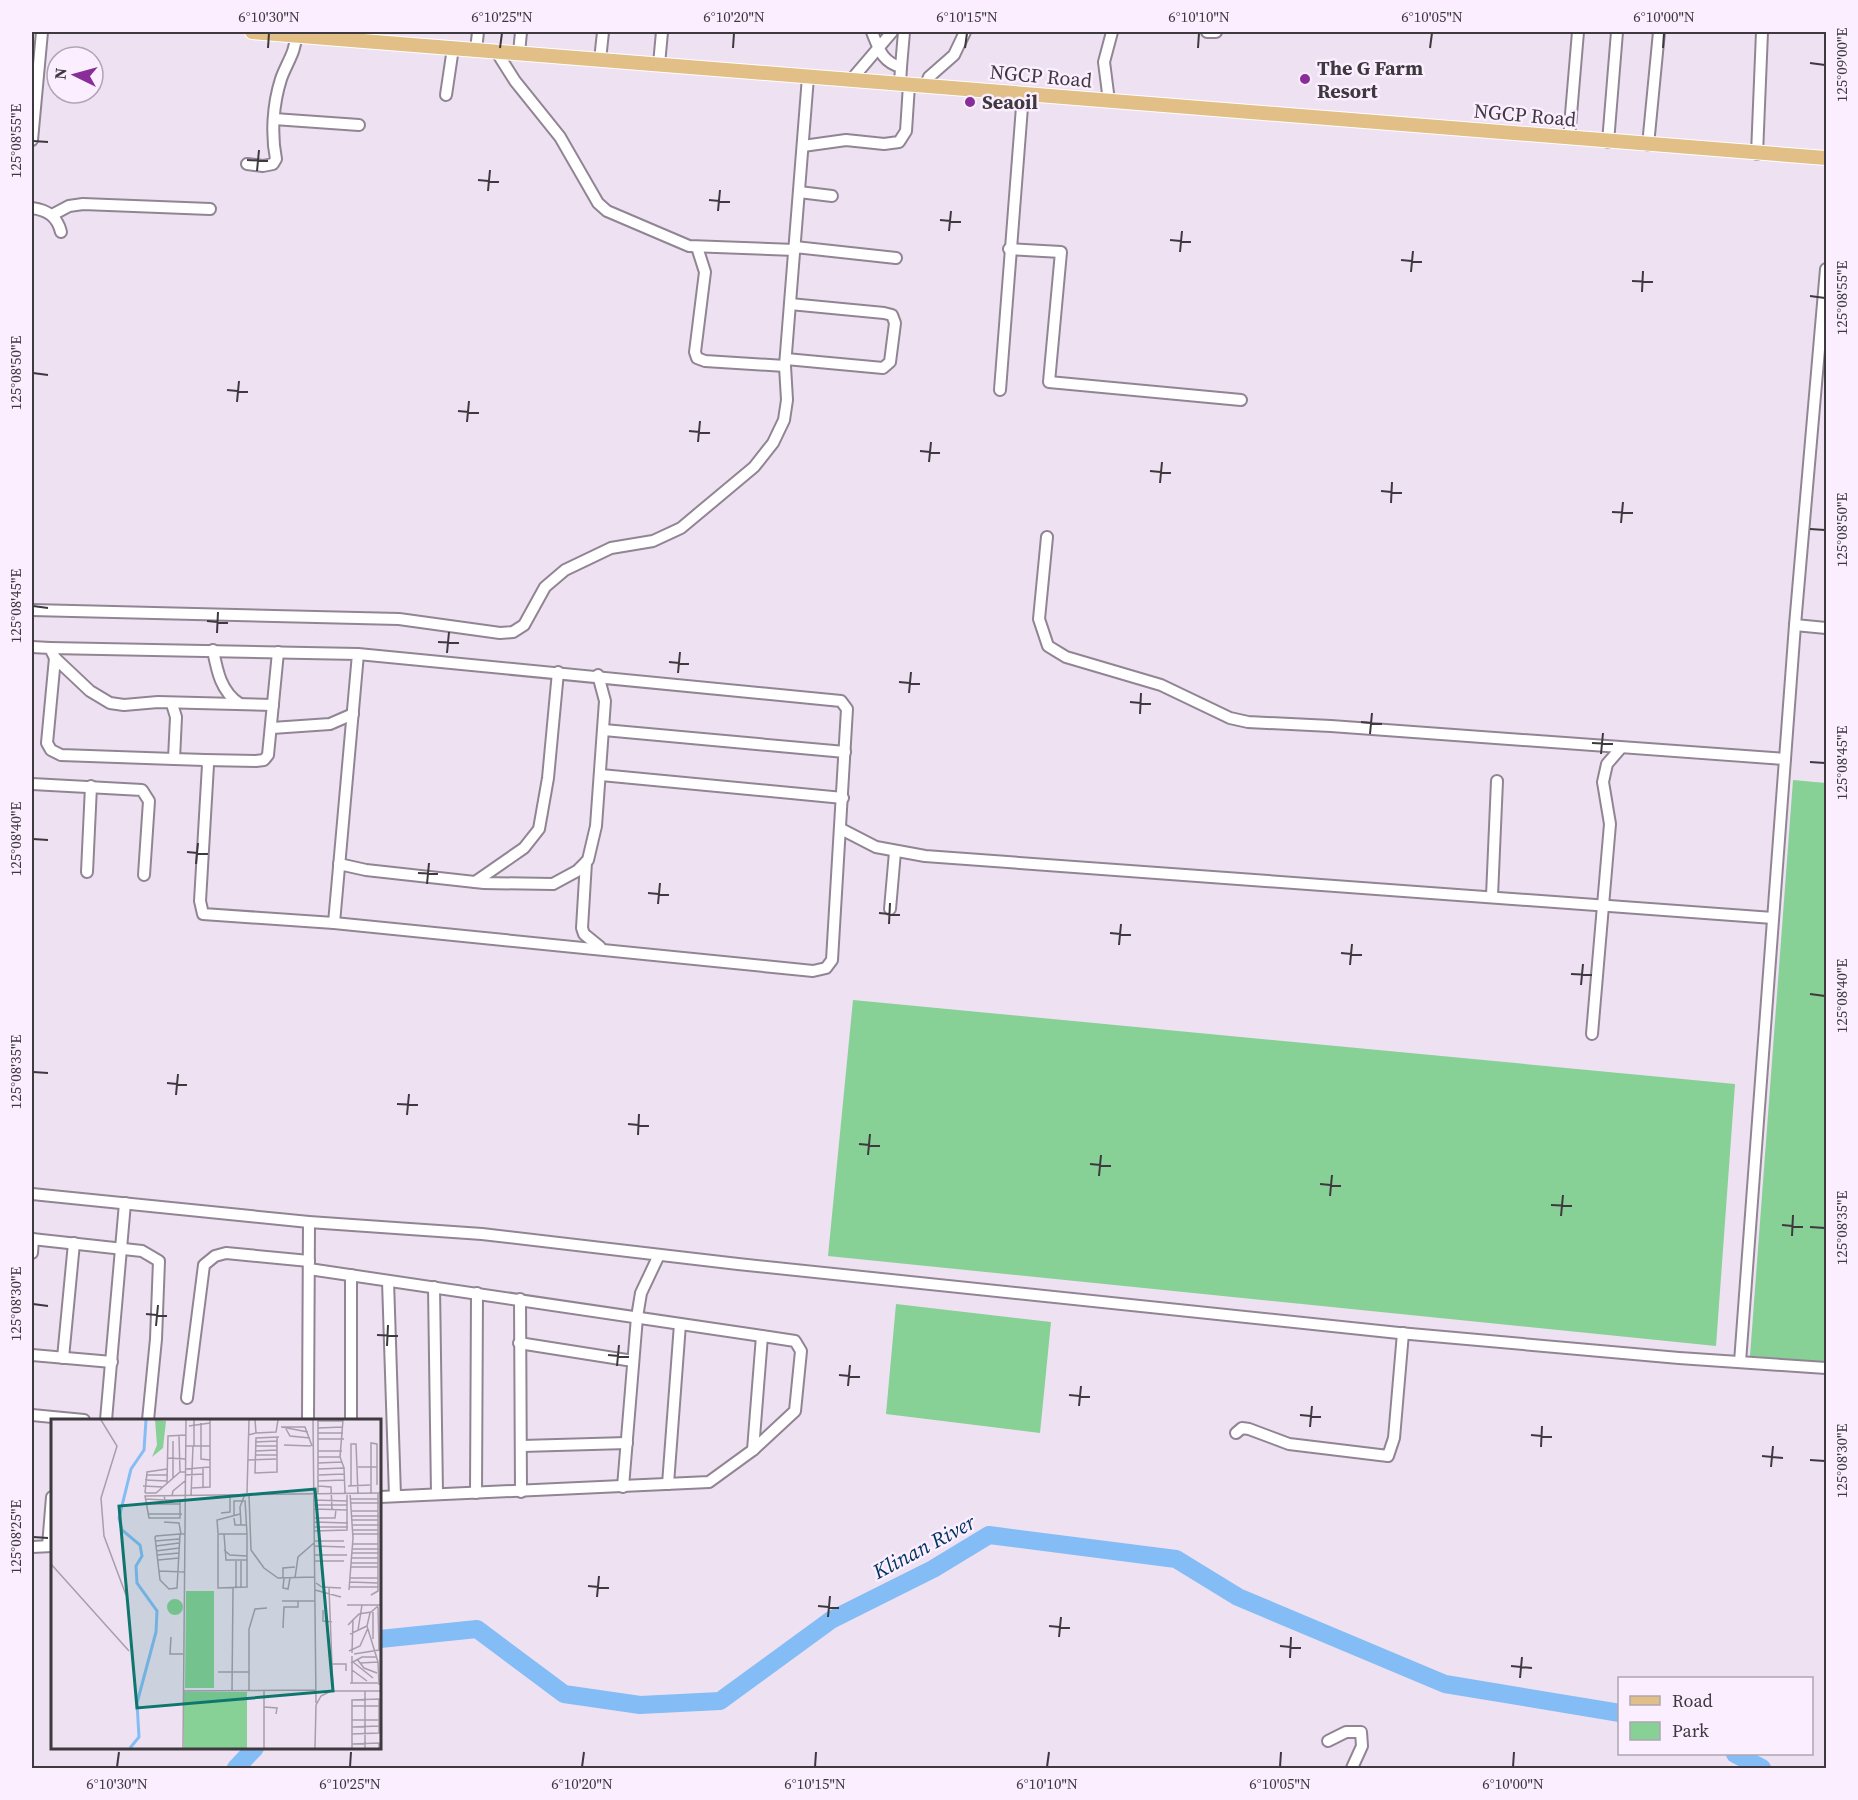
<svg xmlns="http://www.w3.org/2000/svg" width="1858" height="1800" viewBox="0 0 1858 1800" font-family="'Source Serif 4',serif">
  <rect width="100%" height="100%" fill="#eee1f2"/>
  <g fill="#87d096">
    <polygon points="1793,780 1826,783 1826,1362 1750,1356"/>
    <polygon points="853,1000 1735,1084 1716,1346 828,1256"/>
    <polygon points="896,1304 1051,1322 1040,1433 886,1414"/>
  </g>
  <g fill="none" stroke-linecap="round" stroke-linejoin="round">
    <g stroke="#84bcf6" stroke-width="18">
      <polyline points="380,1639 477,1629 564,1694 640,1705 720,1701 831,1620 933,1569 989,1535 1176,1559 1238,1597 1445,1684 1620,1713"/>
      <polyline points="1735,1754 1762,1768"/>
      <polyline points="236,1768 255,1748"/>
    </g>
    <g stroke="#918594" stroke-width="14">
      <g id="minor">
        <path d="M872,32C879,49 882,62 901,67L900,84"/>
        <polyline points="1207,32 1216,32"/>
        <polyline points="476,50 478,32"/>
        <polyline points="496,51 515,81 560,137 598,203 607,211 689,246 795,250"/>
        <polyline points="519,53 521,32"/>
        <polyline points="600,60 603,32"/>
        <polyline points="659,64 662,32"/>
        <polyline points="901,67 904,32"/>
        <polyline points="851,80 892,32"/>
        <polyline points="925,86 929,77 954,55 965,32"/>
        <polyline points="446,95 453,48"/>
        <polyline points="1109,101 1104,62 1112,32"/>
        <polyline points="274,119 359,125"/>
        <polyline points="1569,138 1578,32"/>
        <polyline points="32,140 42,32"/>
        <polyline points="1608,142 1617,32"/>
        <polyline points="1648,145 1659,32"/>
        <polyline points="803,146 846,140 884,144 899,142 906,131 909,85"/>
        <polyline points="1757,154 1762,32"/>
        <path d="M247,164L263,166L273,164L276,159C271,134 273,104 281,79C286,64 296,52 296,35"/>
        <polyline points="799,192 832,196"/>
        <path d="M32,208C47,210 57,216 61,232"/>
        <polyline points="52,215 69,206 83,204 210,209"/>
        <polyline points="697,247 705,272 695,352 697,358 705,361 785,366"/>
        <polyline points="795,247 896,258"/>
        <polyline points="1009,249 1061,252 1049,382 1241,400"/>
        <polyline points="786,359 883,368 890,362 895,323 892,315 884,313 790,304"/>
        <polyline points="1000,390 1023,94"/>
        <polyline points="1047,537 1039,619 1048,646 1066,657 1161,685 1230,718 1248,722 1331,726 1785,759"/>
        <polyline points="32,610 399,619 500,633 513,632 524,625 545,587 565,570 611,548 653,541 681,528 754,467 773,443 784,420 787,400 785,366 808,77"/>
        <polyline points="1795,625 1826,628"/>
        <polyline points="32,647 50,648 55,658 90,691 110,703 124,705 158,702 273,705"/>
        <polyline points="50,648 358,654 841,701 847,709 832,960 826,968 813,971 334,923 358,654"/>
        <path d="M213,650C217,671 221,692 240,704"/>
        <polyline points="55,658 47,743 51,750 61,755 174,759"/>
        <polyline points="172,704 176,717 174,759 205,760 208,765 200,901 203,914 334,923"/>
        <polyline points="272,728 330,724 353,714"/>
        <polyline points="604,730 845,752"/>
        <polyline points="205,760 256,761 264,760 268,755 278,652"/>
        <polyline points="601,775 843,798"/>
        <polyline points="32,784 142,790 149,801 144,875"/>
        <polyline points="841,829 876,847 925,856 1773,918"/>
        <polyline points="586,862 582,928 584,934 600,947"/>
        <polyline points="339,864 366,870 484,883 553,884 577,871 588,860 596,826 605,701 598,675"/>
        <polyline points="87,872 91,786"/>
        <polyline points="475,882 524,848 539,829 548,778 558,672"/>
        <polyline points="1492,896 1497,781"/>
        <polyline points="890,909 895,852"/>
        <polyline points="1592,1034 1610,824 1603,782 1607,764 1620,749"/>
        <polyline points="32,1194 309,1222 482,1234 738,1264 1399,1333 1679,1358 1826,1368"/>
        <polyline points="32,1239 142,1251 159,1261 156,1339 148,1420"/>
        <polyline points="32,1253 33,1239"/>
        <polyline points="309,1269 762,1336 795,1341 801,1351 795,1411 753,1450 709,1482 380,1497"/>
        <polyline points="351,1275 351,1420"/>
        <polyline points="388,1281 395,1496"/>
        <polyline points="434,1287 437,1494"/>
        <polyline points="520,1299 521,1492"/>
        <polyline points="519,1343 633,1361"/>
        <polyline points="32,1355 112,1362"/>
        <polyline points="63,1358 74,1243"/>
        <polyline points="1740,1362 1795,625 1826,269"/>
        <polyline points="187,1398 204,1265 215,1256 226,1253 309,1261"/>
        <polyline points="32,1415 84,1420"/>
        <polyline points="106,1420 125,1203"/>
        <polyline points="308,1420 309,1222"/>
        <polyline points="1236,1433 1242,1428 1249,1429 1289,1444 1388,1456 1394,1438 1403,1333"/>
        <polyline points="522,1446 627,1443"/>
        <polyline points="753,1450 762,1336"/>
        <polyline points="668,1484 680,1324"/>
        <polyline points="623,1487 637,1317 641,1293 659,1255"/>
        <polyline points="476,1493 477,1293"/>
        <polyline points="48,1546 52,1497"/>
        <polyline points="32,1547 52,1546"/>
        <polyline points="1328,1741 1346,1732 1361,1732 1362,1746 1352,1768"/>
      </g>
    </g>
    <g stroke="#fff" stroke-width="16">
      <polyline id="major" points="252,32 1826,158"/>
    </g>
    <use href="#minor" stroke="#fff" stroke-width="10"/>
    <use href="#major" stroke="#e2bf86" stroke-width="14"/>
  </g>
  <path fill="none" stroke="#3e393f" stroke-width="2" d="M268,48L269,33M500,48L502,33M733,48L734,33M965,48L967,33M1198,48L1199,33M1430,48L1432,33M1663,48L1664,33M1810,63L1825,65M33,141L48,142M247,160L268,161M257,171L259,150M478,180L499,182M488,191L490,170M709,200L730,202M718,211L720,190M940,220L961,222M949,231L951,211M1170,240L1191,242M1180,252L1182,231M1401,260L1422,262M1411,272L1413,251M1632,281L1653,282M1642,292L1643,271M1810,296L1825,298M33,373L48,375M227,390L248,392M237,402L239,381M458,411L479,413M467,422L469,401M689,431L710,433M698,442L700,421M920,451L940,453M929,462L931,442M1150,471L1171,473M1160,483L1162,462M1381,491L1402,493M1391,503L1392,482M1612,512L1633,513M1621,523L1623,502M1810,529L1825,530M33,606L48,608M207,621L228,623M217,633L218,612M438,642L459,643M447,653L449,632M669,662L689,664M678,673L680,652M899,682L920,684M909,693L911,672M1130,702L1151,704M1140,714L1141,693M1361,722L1382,724M1370,734L1372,713M1592,743L1613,744M1601,754L1603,733M1810,762L1825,763M33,839L48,840M187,852L208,854M196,864L198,843M418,873L438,874M427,884L429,863M648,893L669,895M658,904L660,883M879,913L900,915M889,924L890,903M1110,933L1131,935M1119,945L1121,924M1341,953L1362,955M1350,965L1352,944M1571,974L1592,975M1581,985L1583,964M1810,994L1825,996M33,1072L48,1073M167,1083L187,1085M176,1095L178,1074M397,1104L418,1105M407,1115L409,1094M628,1124L649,1126M638,1135L639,1114M859,1144L880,1146M868,1155L870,1134M1090,1164L1111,1166M1099,1176L1101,1155M1320,1184L1341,1186M1330,1196L1332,1175M1551,1205L1572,1206M1561,1216L1563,1195M1782,1225L1803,1227M1810,1227L1825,1228M1792,1236L1793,1215M33,1304L48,1306M146,1314L167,1316M156,1326L158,1305M377,1335L398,1336M387,1346L388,1325M608,1355L629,1357M617,1366L619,1345M839,1375L860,1377M848,1386L850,1365M1069,1395L1090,1397M1079,1406L1081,1386M1300,1415L1321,1417M1310,1427L1312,1406M1531,1435L1552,1437M1541,1447L1542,1426M1762,1456L1783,1458M1810,1460L1825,1461M1771,1467L1773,1446M33,1537L48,1538M588,1586L609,1588M597,1597L599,1576M818,1606L839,1608M828,1617L830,1596M1049,1626L1070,1628M1059,1637L1061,1617M1280,1646L1301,1648M1290,1658L1291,1637M1511,1666L1532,1668M1520,1678L1522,1657M117,1767L119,1752M350,1767L351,1752M582,1767L584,1752M815,1767L816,1752M1047,1767L1049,1752M1280,1767L1281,1752M1513,1767L1514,1752"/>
  <g fill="#892d98" stroke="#fbeeff" stroke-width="2">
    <circle cx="1305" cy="79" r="6"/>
    <circle cx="970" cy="102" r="6"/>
  </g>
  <g text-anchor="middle" stroke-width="5" stroke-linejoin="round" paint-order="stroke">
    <g font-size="20" font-weight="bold" fill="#3e393f" stroke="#fbeeff" text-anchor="start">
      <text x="1317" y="75">The G Farm<tspan x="1317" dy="23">Resort</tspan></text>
      <text x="982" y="109">Seaoil</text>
    </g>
    <g font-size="20" fill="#3e393f" stroke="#fbeeff">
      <text transform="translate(1041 76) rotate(5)" y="7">NGCP Road</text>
      <text transform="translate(1525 115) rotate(5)" y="7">NGCP Road</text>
    </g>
    <g font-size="21" font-style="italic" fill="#003562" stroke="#fbeeff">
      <text transform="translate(924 1547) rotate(-28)" y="7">Klinan River</text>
    </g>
  </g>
  <g transform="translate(51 1419)">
    <rect width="330" height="330" fill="#eee1f2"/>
    <path d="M104,1L115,2L112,29L101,38L106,26ZM135,172H163V269H134ZM116 188a8 8 0 1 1 16 0a8 8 0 1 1-16 0ZM133,273H196V329H133Z" fill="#87d096"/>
    <path fill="none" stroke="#84bcf6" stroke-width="3" d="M79,329L88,318L86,284L105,213L106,192L86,164L85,147L91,137L89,126L71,111L68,99L80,50L93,31L95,1"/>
    <path fill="none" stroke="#a89eaa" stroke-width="1.5" d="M50,1L66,27L50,79L53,117L75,176M143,1V27M262,1L265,284M267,1V74M292,1L289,38L293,49M267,2H292M150,4V40L159,41M138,7L159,4M230,8H254L261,27M231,8L257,13M267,9L292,8M235,10L239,17L259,19M205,14L225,13L227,1M267,14H292M197,16L205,14L204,1M128,17L129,53M226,18V53L204,54L205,19L228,18M267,20H293M122,22V60M204,23L226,22M233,26L260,27M135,27H159M204,27H226M204,32L226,31M267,32H291M204,36H226M267,38H289M116,39L135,40M197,41L225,40M267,44L291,43M152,48V69M307,48H326M135,50L159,48M267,50L293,49L294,74M95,56H116M134,56L152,55M268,56L293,55M94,61L116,62M267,62L293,61M116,64L117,17L135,16M92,67L112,68M267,67L280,68L281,90M297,67L319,66M300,67V25H305L307,74M141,69L159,68V1M94,74H105L129,53H134M94,74L96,53L116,50M196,74L198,1M320,74V24L326,25V66M198,76L200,131L213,149L227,159L263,158M113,77L114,81H129V99H98L94,77L330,74M121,77L122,72L134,62M140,77L142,27M94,80L113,81M300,80H327M194,81L196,115V168L167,169V115H196M263,81L296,82M300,84H328M95,85H129M263,86H296M263,90L296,91M301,92H327M170,94L179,93V76M97,95H131M183,96V82H193M301,97H328M183,99L184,106H196M263,99H284L285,90M301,101H327M113,103L128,104L130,115M263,103L297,104M190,106L189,88L194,75M302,106H328M263,108H297M302,111H327M263,112L296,111V75M167,114L166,101L189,95M129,115L126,169L118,170L109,161L104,118L105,117L129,115H134M173,115L175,141H196M302,115H328M104,122L128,120M263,122H293M302,125H327M105,127L128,124M263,127L294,128M302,130H328M173,131L179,136L196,137M105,132L128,129M301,134H328M106,136L128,134M263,136H296M301,139H327M107,141L128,139M263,142H293M300,144H327M0,145L78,232M300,148H327M108,152L133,153M232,159V149L244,148M233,159L232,169L237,170L239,159M244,159L247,138L263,124M299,159H327M299,163L327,164M265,164L271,168L290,169M298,168H327M185,169V142M190,169V142M278,169L282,272M264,171L290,178M298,171L302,119L299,74M320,176L327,172V74M231,182H264M296,186H330M327,187L319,194L316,207L327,243L328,266M272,191V202L281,203M322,193V220M297,206L308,195L320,193M232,209L233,188H247V182M307,211L311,186M299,215L316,207M120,218L119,235H132M298,232L309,227L317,209M301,234L302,200M303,235L328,231L327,188M301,237V264M306,240L313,249L326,254M302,243L322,259M300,244L311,238H325M309,244L327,243M281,245H295V252M301,251L316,262M167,253H198M299,264H327M198,271V210L204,190L216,189M213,271V329M132,272L265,271M181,272L182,169M301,287H328M213,288L226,289L225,295M301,301H328M301,308L328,307M301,325L328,324V329M132,329L135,1M264,329L265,286L270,277L280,272H330M301,329V281L328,280V314L301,315M314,329V272"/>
    <path fill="#0f766e" fill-opacity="0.15" stroke="#0f766e" stroke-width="3" d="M264,70L282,272L86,289L68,87Z"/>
    <rect width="330" height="330" fill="none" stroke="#3e393f" stroke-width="3"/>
  </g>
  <rect width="1858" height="1800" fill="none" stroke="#fbeeff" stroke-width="66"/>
  <rect x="1618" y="1677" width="195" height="78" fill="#fbeeff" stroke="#afa6b2" stroke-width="1.5"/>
  <rect x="1630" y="1696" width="30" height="9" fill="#e2bf86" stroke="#afa6b2" stroke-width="1.5"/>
  <text x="1672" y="1707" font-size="18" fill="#3e393f">Road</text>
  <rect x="1630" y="1722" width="30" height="18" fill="#87d096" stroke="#afa6b2" stroke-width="1.5"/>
  <text x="1672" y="1737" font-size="18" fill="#3e393f">Park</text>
  <g transform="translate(75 75) rotate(275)"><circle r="28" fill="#fbeeff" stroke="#afa6b2" stroke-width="1.5"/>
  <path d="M0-4.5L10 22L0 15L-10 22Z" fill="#892d98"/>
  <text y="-9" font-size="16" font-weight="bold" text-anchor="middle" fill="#3e393f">N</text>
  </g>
  <rect x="33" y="33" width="1792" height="1734" fill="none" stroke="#3e393f" stroke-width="2"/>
  <g font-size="15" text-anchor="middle" fill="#3e393f">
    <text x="269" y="22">6°10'30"N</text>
    <text x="502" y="22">6°10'25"N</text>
    <text x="734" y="22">6°10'20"N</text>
    <text x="967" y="22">6°10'15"N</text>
    <text x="1199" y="22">6°10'10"N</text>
    <text x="1432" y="22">6°10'05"N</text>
    <text x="1664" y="22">6°10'00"N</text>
    <text transform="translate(1842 65) rotate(-90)" y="5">125°09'00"E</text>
    <text transform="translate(16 141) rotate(-90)" y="5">125°08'55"E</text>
    <text transform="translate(1842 298) rotate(-90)" y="5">125°08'55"E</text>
    <text transform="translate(16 373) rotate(-90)" y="5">125°08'50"E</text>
    <text transform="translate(1842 530) rotate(-90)" y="5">125°08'50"E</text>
    <text transform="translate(16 606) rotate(-90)" y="5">125°08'45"E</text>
    <text transform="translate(1842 763) rotate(-90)" y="5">125°08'45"E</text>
    <text transform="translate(16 839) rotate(-90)" y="5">125°08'40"E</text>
    <text transform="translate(1842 996) rotate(-90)" y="5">125°08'40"E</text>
    <text transform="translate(16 1072) rotate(-90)" y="5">125°08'35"E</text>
    <text transform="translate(1842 1228) rotate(-90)" y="5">125°08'35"E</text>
    <text transform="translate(16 1304) rotate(-90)" y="5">125°08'30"E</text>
    <text transform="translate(1842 1461) rotate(-90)" y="5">125°08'30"E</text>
    <text transform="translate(16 1537) rotate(-90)" y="5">125°08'25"E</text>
    <text x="117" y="1789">6°10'30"N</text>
    <text x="350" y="1789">6°10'25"N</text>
    <text x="582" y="1789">6°10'20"N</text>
    <text x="815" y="1789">6°10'15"N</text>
    <text x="1047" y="1789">6°10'10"N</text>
    <text x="1280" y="1789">6°10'05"N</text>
    <text x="1513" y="1789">6°10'00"N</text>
  </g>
</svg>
